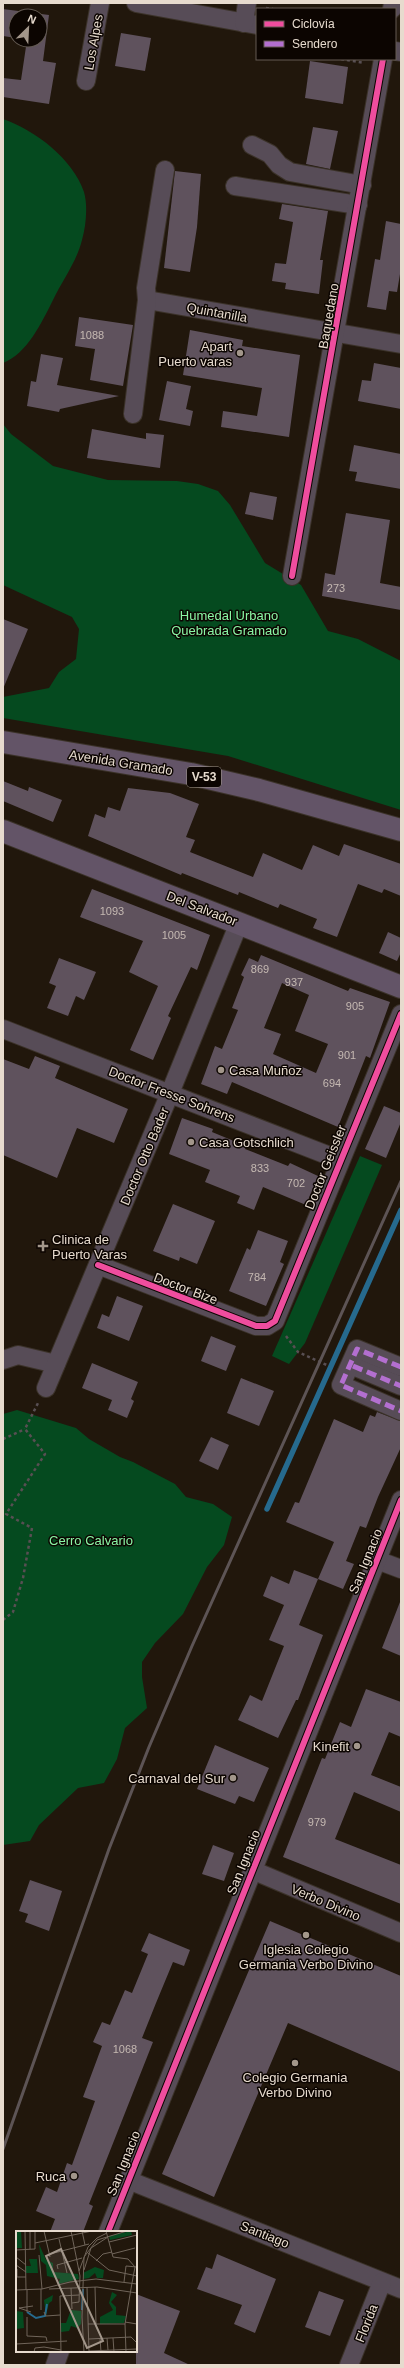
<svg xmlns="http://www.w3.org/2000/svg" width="404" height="2368" viewBox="0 0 404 2368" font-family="Arial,sans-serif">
  <rect width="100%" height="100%" fill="#21170c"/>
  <g fill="#054a1f">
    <path d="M3,119C35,130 73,159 84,192C88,206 86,226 82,240C77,261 62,281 53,300C42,322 27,354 3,363Z"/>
    <polygon points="3,424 11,434 53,466 108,480 177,481 198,484 218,491 230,505 265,563 301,585 328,631 358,639 401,661 401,810 228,756 3,718 3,697 49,688 59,672 76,659 79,629 72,617 3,585"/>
    <polygon points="360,1156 382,1165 305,1343 289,1364 272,1356"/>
    <polygon points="17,1410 76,1428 89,1439 120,1457 133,1462 175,1484 186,1497 213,1504 232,1517 224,1545 207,1567 183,1614 155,1643 142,1662 142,1677 147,1708 125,1728 117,1759 104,1783 78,1788 39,1825 30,1841 3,1845 3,1414"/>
  </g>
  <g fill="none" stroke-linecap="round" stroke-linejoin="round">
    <polyline stroke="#266a8e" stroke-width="5.5" points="267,1509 401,1210"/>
  </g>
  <g fill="#5f525d" fill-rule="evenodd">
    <polygon points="3,9 49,15 43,61 56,63 49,104 3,97 3,78 21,80 27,40 40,40 40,16 16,16 16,38 3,36"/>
    <polygon points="121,33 151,38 145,71 115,66"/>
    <polygon points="310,61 348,67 343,104 305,98"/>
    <polygon points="313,127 338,131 330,169 306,164"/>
    <polygon points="175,171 201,174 197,227 190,272 164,268"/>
    <polygon points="282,204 328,211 320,260 323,260 319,294 285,289 286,283 272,281 275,263 286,264 293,222 279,219"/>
    <polygon points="386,221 401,224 401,268 397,292 389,291 386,310 367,307 375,259 380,260"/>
    <polygon points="79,317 133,325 123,386 90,380 95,349 75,346"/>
    <polygon points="190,330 243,340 242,346 300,355 289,437 221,427 223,411 257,416 262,388 183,375"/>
    <polygon points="41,354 63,358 57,385 119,396 60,409 59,412 27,406 31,381 36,382"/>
    <polygon points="374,363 401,368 401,409 358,401 362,380 371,381"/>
    <polygon points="167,381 191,386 186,409 193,411 190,426 159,420"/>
    <polygon points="92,429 146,439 146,433 164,435 160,468 87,458"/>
    <polygon points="354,445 401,454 401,489 355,481 357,472 349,471"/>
    <polygon points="250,492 277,497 273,520 245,514"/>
    <polygon points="346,513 390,520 380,583 401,587 401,610 322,596 325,573 335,575"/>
    <polygon points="3,619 28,629 3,689"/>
    <polygon points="3,781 28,791 29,787 62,800 53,822 3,801"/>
    <polygon points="128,788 170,793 199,804 186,837 195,840 190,852 253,877 263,853 302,870 313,845 339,856 344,844 401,864 401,896 384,889 382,893 358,884 337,937 313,928 317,919 280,904 278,908 239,892 238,895 182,873 181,875 88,836 95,814 105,818 108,807 120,811"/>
    <polygon points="92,889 210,935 197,970 191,967 168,1016 171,1018 153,1060 130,1050 158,986 129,972 143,941 80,917"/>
    <polygon points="388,932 401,938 401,952 397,961 379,953"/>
    <path d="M261,955L348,991L350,988L390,1002L370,1058L366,1056L338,1127L232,1082L227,1094L201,1084L215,1046L222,1049L238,1010L232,1008L244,977L241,975L249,958L258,962ZM282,983L309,995L295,1031L328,1044L316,1073L273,1054L281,1034L264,1028Z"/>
    <polygon points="59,958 96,972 84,1000 76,996 68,1016 47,1008 56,986 49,983"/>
    <polygon points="35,1056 60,1066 55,1078 128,1109 114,1143 77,1128 57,1178 3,1155 3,1059 29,1069"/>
    <polygon points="384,1106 401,1113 401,1122 386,1158 365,1149"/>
    <polygon points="182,1118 213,1129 212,1132 246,1146 245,1149 288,1166 290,1163 318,1176 306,1205 263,1187 254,1210 237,1203 240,1196 205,1182 210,1170 169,1154"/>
    <polygon points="173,1204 215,1221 197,1264 180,1257 179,1261 153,1251"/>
    <polygon points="258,1230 288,1241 280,1262 284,1264 266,1306 229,1291 247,1248 250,1250"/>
    <polygon points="117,1296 143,1306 129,1341 97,1328 102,1314 109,1317"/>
    <polygon points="211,1336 236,1346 226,1371 201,1361"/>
    <polygon points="92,1363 138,1382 131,1399 134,1401 127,1418 108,1410 112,1400 82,1388"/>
    <polygon points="241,1378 274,1391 259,1426 227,1413"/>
    <polygon points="377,1412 401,1421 401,1447 378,1497 366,1528 360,1526 346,1561 354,1564 343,1589 318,1579 334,1542 286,1522 295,1502 299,1503 334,1419 363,1432 370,1415 375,1417"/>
    <polygon points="211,1437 229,1445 218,1470 199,1461"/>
    <polygon points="294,1570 318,1579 299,1625 323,1635 298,1700 296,1700 278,1738 238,1720 250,1695 262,1701 284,1646 269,1640 284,1605 263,1596 271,1576 289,1584"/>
    <polygon points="400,1602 401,1602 401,1656 382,1648"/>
    <polygon points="366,1689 401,1702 401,1737 389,1732 371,1775 401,1787 401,1812 354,1792 335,1839 401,1865 401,1904 283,1857 322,1758 325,1759 340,1722 351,1727"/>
    <polygon points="215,1745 269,1768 254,1802 239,1796 235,1804 197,1789"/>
    <polygon points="213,1845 234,1853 224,1881 202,1874"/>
    <polygon points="30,1880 62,1891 49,1931 25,1922 28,1914 19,1911"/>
    <polygon points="270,1921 401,1976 401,2072 288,2023 214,2197 162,2174"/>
    <polygon points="149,1933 190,1950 184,1966 173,1962 156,2003 142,2038 153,2042 89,2204 93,2206 83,2232 50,2232 55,2219 36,2211 46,2187 57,2192 67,2163 72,2165 95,2101 83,2097 102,2046 93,2042 102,2022 110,2025 125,1990 132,1993 148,1954 141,1951"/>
    <polygon points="217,2254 276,2279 255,2333 234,2324 242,2305 197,2289 206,2267 212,2269"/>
    <polygon points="319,2291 344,2300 330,2336 305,2327"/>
    <polygon points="136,2294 180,2311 164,2353 190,2365 136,2365"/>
  </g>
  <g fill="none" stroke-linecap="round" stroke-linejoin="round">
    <g stroke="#3b3229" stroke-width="20">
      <g id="minor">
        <polyline points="136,3 257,25"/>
        <polyline points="392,9 393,3"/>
        <polyline points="244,23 247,3"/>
        <polyline points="395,51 401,52"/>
        <polyline points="86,81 100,3"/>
        <polyline points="252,145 270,154 279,165 290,172 362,185"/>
        <polyline points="235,186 358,205"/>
        <polyline points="147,300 401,344"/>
        <polyline points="133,414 147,300 146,288 165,170"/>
        <polyline points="292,576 383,59"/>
        <polyline points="3,1029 340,1160"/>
        <polyline points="98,1265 256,1326 267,1326 275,1321 401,1014"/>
        <polyline points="3,1360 18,1355 56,1364"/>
        <polyline points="353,1366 401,1386"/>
        <polyline points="401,1367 357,1349 341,1385 401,1411"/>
        <polyline points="46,1388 170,1093 239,923"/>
        <polyline points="377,1560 401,1569"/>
        <polyline points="252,1870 401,1933"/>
        <polyline points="128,2180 401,2289"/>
        <polyline points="108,2232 401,1500"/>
        <polyline points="55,2365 60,2351"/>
        <polyline points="349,2365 382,2282"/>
      </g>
    </g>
    <g stroke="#3b3229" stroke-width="24">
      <g id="major">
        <polyline points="3,742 191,774 259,790 401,830"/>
        <polyline points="3,831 401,987"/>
      </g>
    </g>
    <g stroke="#584f53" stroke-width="2.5" stroke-dasharray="3 3" stroke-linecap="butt">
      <polyline points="266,8 273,9"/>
      <polyline points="341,59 364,63"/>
      <polyline points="286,1336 298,1352 329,1366"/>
      <polyline points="3,1439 25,1429"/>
      <polyline points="3,1620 13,1612 23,1578 32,1528 6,1514 45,1454 25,1429 38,1403"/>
    </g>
    <use href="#minor" stroke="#574c57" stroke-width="18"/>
    <use href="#major" stroke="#635467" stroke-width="22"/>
    <polyline stroke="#5d5455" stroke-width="3" points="3,2149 109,1849 149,1747 192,1646 401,1181"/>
    <g stroke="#b36fd0" stroke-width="5" stroke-dasharray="10 5" stroke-linecap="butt">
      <polyline points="353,1366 401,1386"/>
      <polyline points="401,1367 357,1349 341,1385 401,1411"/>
    </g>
    <g stroke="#0c0501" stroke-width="8">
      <g id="cycleway">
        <polyline points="292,576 383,59"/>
        <polyline points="98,1265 256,1326 267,1326 275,1321 401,1014"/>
        <polyline points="108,2232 401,1500"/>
      </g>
    </g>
    <use href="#cycleway" stroke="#ef4d9e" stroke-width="6"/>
  </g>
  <g fill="#a2968a" stroke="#0c0501" stroke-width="1.5">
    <circle cx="240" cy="353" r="4"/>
    <circle cx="221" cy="1070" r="4"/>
    <circle cx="191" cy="1142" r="4"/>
    <path d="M41 1240h4v4h4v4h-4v4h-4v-4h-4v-4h4z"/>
    <circle cx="357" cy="1746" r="4"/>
    <circle cx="233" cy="1778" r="4"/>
    <circle cx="306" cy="1935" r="4"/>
    <circle cx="295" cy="2063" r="4"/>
    <circle cx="74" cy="2176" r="4"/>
  </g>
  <g text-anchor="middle" stroke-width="3" stroke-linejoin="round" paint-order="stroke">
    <g font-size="11" fill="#c5b9b2">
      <text x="92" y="339">1088</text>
      <text x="336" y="592">273</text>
      <text x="112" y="915">1093</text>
      <text x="174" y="939">1005</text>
      <text x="260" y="973">869</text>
      <text x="294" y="986">937</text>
      <text x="355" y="1010">905</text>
      <text x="347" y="1059">901</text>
      <text x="332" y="1087">694</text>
      <text x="260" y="1172">833</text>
      <text x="296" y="1187">702</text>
      <text x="257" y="1281">784</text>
      <text x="317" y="1826">979</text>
      <text x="125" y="2053">1068</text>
    </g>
    <rect fill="#0c0501" stroke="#a59b90" stroke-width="1" x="187" y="767" width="34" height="20" rx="3"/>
    <g font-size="12" font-weight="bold" fill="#e7dbce">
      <text x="204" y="781">V-53</text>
    </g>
    <g font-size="13" fill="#e7dbce" stroke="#0c0501">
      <text transform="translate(93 42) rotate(-80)" y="5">Los Alpes</text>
      <text transform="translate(217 312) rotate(10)" y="5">Quintanilla</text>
      <text transform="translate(328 316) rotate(-80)" y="5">Baquedano</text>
      <text transform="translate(121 762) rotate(9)" y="5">Avenida Gramado</text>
      <text transform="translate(202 908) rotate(21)" y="5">Del Salvador</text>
      <text transform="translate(172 1094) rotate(21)" y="5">Doctor Fresse Sohrens</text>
      <text transform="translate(144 1156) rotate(-67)" y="5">Doctor Otto Bader</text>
      <text transform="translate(325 1167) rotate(-68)" y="5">Doctor Geissler</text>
      <text transform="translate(186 1288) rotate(21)" y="5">Doctor Bize</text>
      <text transform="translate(365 1561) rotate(-68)" y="5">San Ignacio</text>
      <text transform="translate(243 1862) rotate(-68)" y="5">San Ignacio</text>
      <text transform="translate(326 1902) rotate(23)" y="5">Verbo Divino</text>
      <text transform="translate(123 2163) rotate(-68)" y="5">San Ignacio</text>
      <text transform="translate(265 2234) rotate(22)" y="5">Santiago</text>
      <text transform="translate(366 2323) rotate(-68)" y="5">Florida</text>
    </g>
    <g font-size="13" fill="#e7dbce" stroke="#0c0501" text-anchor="end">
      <text x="232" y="351">Apart<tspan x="232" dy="15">Puerto varas</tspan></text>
      <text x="229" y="1075" text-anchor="start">Casa Muñoz</text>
      <text x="199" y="1147" text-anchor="start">Casa Gotschlich</text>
      <text x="52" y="1244" text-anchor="start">Clinica de<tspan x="52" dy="15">Puerto Varas</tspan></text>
      <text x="349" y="1751">Kinefit</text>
      <text x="225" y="1783">Carnaval del Sur</text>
      <text x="306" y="1954" text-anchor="middle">Iglesia Colegio<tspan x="306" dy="15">Germania Verbo Divino</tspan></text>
      <text x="295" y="2082" text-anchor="middle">Colegio Germania<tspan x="295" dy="15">Verbo Divino</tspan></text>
      <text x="66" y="2181">Ruca</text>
    </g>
    <g font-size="13" fill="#8af6a4" stroke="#0c0501">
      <text x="229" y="620">Humedal Urbano<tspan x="229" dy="15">Quebrada Gramado</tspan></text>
      <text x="91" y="1545">Cerro Calvario</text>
    </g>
  </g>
  <g transform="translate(16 2231)">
    <rect width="121" height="121" fill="#21170c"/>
    <path d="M0,0H5L6,17H0ZM115,0L116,4L94,9L93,5ZM23,13L30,29L37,32V41L62,43L63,48L42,53L44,48L31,45L30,34L25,30ZM13,28H21L22,42H10V35H15ZM79,36L88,39L87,47H81L79,42L73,47L67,48V42ZM96,61L101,64L95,71L100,76V84L110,85L108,92L84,93V86L97,79L93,72ZM37,64L36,70L33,72L30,84L28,69ZM55,79L65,80V93L61,97L55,95L53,100L45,101V92H50ZM0,80L7,81L8,97L0,98Z" fill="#054a1f"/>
    <path fill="none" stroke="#266a8e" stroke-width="2" d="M66,79L67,58M11,81L20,87L29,85L31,73"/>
    <path fill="none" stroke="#70655a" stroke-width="1" d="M9,0L10,59M14,0V18M28,0L34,26M55,0L64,45L63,71L56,72M66,0L69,14M90,0L97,26L112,28L119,36M43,8L51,42M93,11L121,4M19,12L76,0M0,19L19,18V0M72,22L93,39L121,45M34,23L73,13M96,23L119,17M23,24L26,58M0,26L10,34M80,30L87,23L96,21M0,34L10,41M1,38V46H10M42,38L41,34L66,27M68,39L75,17L92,6M63,40L72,16L81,7L91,2M108,51L110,35L121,36M116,52L119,36M71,56L73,121M79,56L80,93M55,57L56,78M25,58V79M33,58L81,56L121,62M0,59L26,58L54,51L80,48L121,53M11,81V59M15,81L3,77L17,75M28,81L30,85L44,84M11,86V105L30,106L31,110M109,91L121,93M72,93H109M84,107L85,121M91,107L92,119M97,107L98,121M73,108L115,106L121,112M0,113L51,110M73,120L121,118M18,121L19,117L28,116L45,119M45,121L44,65L63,64M68,121L66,86L68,26L81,9L111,0M110,121L109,93L116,52"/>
    <path fill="#a2968a" fill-opacity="0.15" stroke="#a2968a" stroke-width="2" d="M45,18L87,110L71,117L30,25Z"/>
    <rect width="121" height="121" fill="none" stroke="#e7dbce" stroke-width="2"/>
  </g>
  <rect width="404" height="2368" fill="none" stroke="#e7dbce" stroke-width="8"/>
  <rect x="256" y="8" width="140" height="52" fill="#0c0501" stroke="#645b53"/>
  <rect x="264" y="21" width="20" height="6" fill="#ef4d9e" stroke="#645b53"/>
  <text x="292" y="28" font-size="12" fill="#e7dbce">Ciclovía</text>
  <rect x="264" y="41" width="20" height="6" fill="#b36fd0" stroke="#645b53"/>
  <text x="292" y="48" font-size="12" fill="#e7dbce">Sendero</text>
  <g transform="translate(28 28) rotate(24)"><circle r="19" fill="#0c0501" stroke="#645b53"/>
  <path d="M0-3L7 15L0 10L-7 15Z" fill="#a2968a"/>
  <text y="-6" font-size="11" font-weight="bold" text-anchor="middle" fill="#e7dbce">N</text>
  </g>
</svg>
